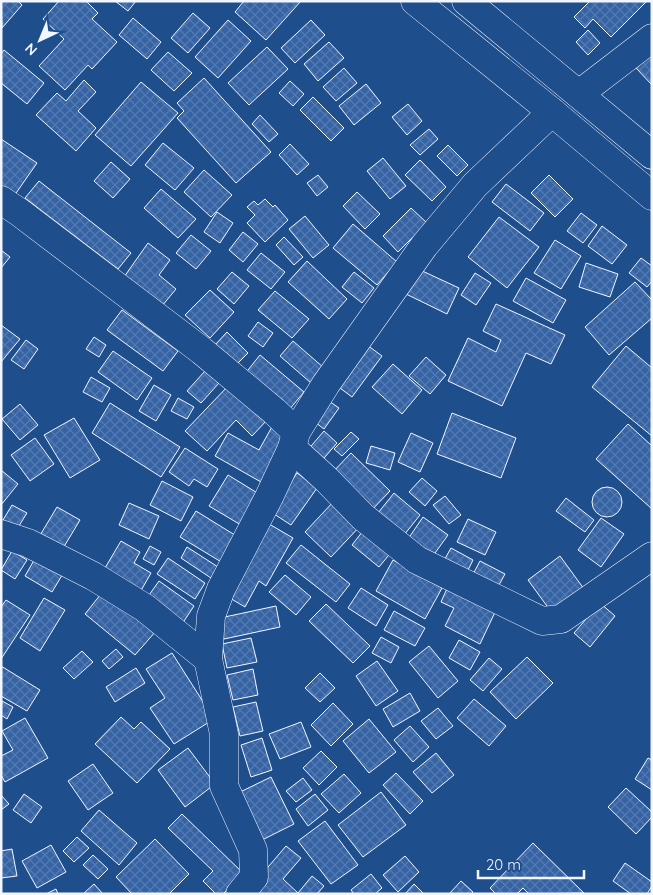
<svg xmlns="http://www.w3.org/2000/svg" width="653" height="895" viewBox="0 0 653 895" font-family="Quicksand,sans-serif">
  <defs>
    <pattern id="building-cross-hatch" width="8" height="8" patternUnits="userSpaceOnUse" patternTransform="scale(1.25)"><rect width="8" height="8" fill="#3563a3"/><path d="M0 0l8 8M0 8l8-8" fill="none" stroke="#537ab1"/></pattern>
  </defs>
  <rect width="100%" height="100%" fill="#1f4e8c"/>
  <g fill="url(#building-cross-hatch)" stroke="#f2f6ff">
    <polygon points="1,1 18,1 22,5 2,28"/>
    <polygon points="59,1 86,1 98,13 92,19 117,42 92,69 88,65 65,90 39,66 64,39 43,19"/>
    <polygon points="115,1 136,1 128,11"/>
    <polygon points="244,1 301,1 266,40 235,12"/>
    <polygon points="590,1 647,1 611,37 593,19 585,28 574,17"/>
    <polygon points="193,13 210,28 188,53 171,38"/>
    <polygon points="133,18 161,42 147,59 119,35"/>
    <polygon points="228,20 251,41 218,78 195,57"/>
    <polygon points="311,20 325,35 295,63 281,48"/>
    <polygon points="588,30 600,43 588,55 576,42"/>
    <polygon points="329,42 344,58 318,81 304,64"/>
    <polygon points="267,47 288,69 249,105 228,83"/>
    <polygon points="4,50 44,83 27,104 1,83 1,54"/>
    <polygon points="168,52 192,73 174,91 151,70"/>
    <polygon points="651,55 652,55 652,85 636,68"/>
    <polygon points="344,68 357,83 336,101 323,87"/>
    <polygon points="204,78 271,152 236,183 177,118 184,111 177,103"/>
    <polygon points="84,80 96,92 78,111 96,128 76,151 36,115 57,93 66,101"/>
    <polygon points="290,81 304,94 293,106 279,93"/>
    <polygon points="141,82 178,113 131,166 95,135"/>
    <polygon points="366,84 381,103 354,125 339,106"/>
    <polygon points="313,97 344,128 331,141 300,110"/>
    <polygon points="408,104 422,121 407,135 392,117"/>
    <polygon points="260,115 278,134 269,142 252,124"/>
    <polygon points="429,129 438,139 420,155 410,145"/>
    <polygon points="1,139 37,163 14,196 1,188"/>
    <polygon points="163,143 194,168 175,190 145,165"/>
    <polygon points="290,144 309,164 297,175 279,155"/>
    <polygon points="448,145 468,165 457,176 437,156"/>
    <polygon points="383,158 406,186 390,199 367,171"/>
    <polygon points="420,160 446,187 432,201 405,175"/>
    <polygon points="111,162 130,179 113,198 94,181"/>
    <polygon points="204,170 232,195 211,217 184,192"/>
    <polygon points="318,175 328,187 317,196 307,183"/>
    <polygon points="549,175 573,199 555,217 531,193"/>
    <polygon points="39,181 131,253 118,269 25,198"/>
    <polygon points="506,184 544,213 530,231 492,202"/>
    <polygon points="161,189 196,219 178,238 144,208"/>
    <polygon points="357,192 380,214 365,229 343,206"/>
    <polygon points="265,199 273,207 275,205 288,220 265,242 247,223 255,215 247,207 254,201 258,205"/>
    <polygon points="411,208 427,223 398,252 383,236"/>
    <polygon points="217,212 233,223 220,243 204,232"/>
    <polygon points="581,213 597,225 583,243 567,231"/>
    <polygon points="305,216 329,245 313,258 289,229"/>
    <polygon points="499,217 539,247 507,288 468,257"/>
    <polygon points="353,224 397,262 377,285 333,248"/>
    <polygon points="602,226 627,245 612,264 588,246"/>
    <polygon points="243,232 258,244 243,262 229,250"/>
    <polygon points="191,235 211,251 196,269 176,253"/>
    <polygon points="284,237 303,257 294,265 276,245"/>
    <polygon points="555,240 581,256 561,289 534,273"/>
    <polygon points="148,243 170,260 159,275 176,289 162,306 124,277"/>
    <polygon points="1,250 10,257 1,268"/>
    <polygon points="261,253 285,272 271,289 247,270"/>
    <polygon points="641,258 652,266 652,281 647,287 629,273"/>
    <polygon points="307,261 347,299 329,319 288,282"/>
    <polygon points="586,263 618,274 610,297 579,287"/>
    <polygon points="418,269 459,288 447,314 406,294"/>
    <polygon points="232,272 249,286 234,304 217,289"/>
    <polygon points="354,272 374,288 362,303 342,287"/>
    <polygon points="475,273 491,283 476,305 461,295"/>
    <polygon points="526,278 566,300 553,323 513,301"/>
    <polygon points="635,282 652,300 652,318 609,355 585,327"/>
    <polygon points="210,290 234,312 210,338 185,315"/>
    <polygon points="275,291 309,319 292,338 258,310"/>
    <polygon points="496,304 565,335 551,364 526,353 502,406 448,381 468,338 496,352 501,340 483,331"/>
    <polygon points="122,310 178,351 163,371 107,330"/>
    <polygon points="258,322 273,333 263,347 248,336"/>
    <polygon points="1,325 20,339 1,362"/>
    <polygon points="227,332 248,353 236,365 215,345"/>
    <polygon points="94,337 106,345 99,357 86,349"/>
    <polygon points="26,340 38,349 24,369 11,360"/>
    <polygon points="293,341 324,368 311,383 280,356"/>
    <polygon points="367,345 382,356 352,397 336,385"/>
    <polygon points="626,346 652,368 652,436 592,387"/>
    <polygon points="113,351 152,378 137,400 98,372"/>
    <polygon points="260,355 304,392 288,411 244,375"/>
    <polygon points="426,357 446,375 430,394 409,376"/>
    <polygon points="393,364 422,390 402,414 372,387"/>
    <polygon points="205,371 219,383 201,403 187,391"/>
    <polygon points="91,377 110,388 102,402 83,392"/>
    <polygon points="230,384 268,419 252,436 236,420 207,451 185,431"/>
    <polygon points="154,385 171,395 156,421 139,411"/>
    <polygon points="178,398 194,407 187,419 171,411"/>
    <polygon points="326,399 339,408 324,429 311,419"/>
    <polygon points="110,403 180,447 161,477 92,433"/>
    <polygon points="20,404 38,425 20,440 2,419"/>
    <polygon points="452,413 516,438 501,478 437,454"/>
    <polygon points="74,418 100,460 70,478 44,435"/>
    <polygon points="628,424 652,446 652,509 596,459"/>
    <polygon points="273,425 287,434 261,482 215,456 228,433 259,450"/>
    <polygon points="324,431 337,443 319,464 306,452"/>
    <polygon points="351,432 359,439 342,456 334,449"/>
    <polygon points="411,433 433,443 420,472 398,462"/>
    <polygon points="35,438 54,464 30,481 11,455"/>
    <polygon points="371,446 395,453 390,470 366,463"/>
    <polygon points="185,448 218,469 207,487 194,479 189,486 169,472"/>
    <polygon points="351,453 390,491 368,514 329,476"/>
    <polygon points="1,470 18,484 1,505"/>
    <polygon points="297,473 317,488 291,525 271,512"/>
    <polygon points="228,475 259,494 241,525 209,506"/>
    <polygon points="422,478 437,491 425,506 409,492"/>
    <polygon points="162,481 193,497 181,521 150,505"/>
    <circle cx="607" cy="502" r="15"/>
    <polygon points="394,493 420,515 400,540 374,518"/>
    <polygon points="445,496 461,515 449,524 433,505"/>
    <polygon points="566,498 594,520 585,532 556,511"/>
    <polygon points="336,499 362,524 331,557 305,532"/>
    <polygon points="129,503 159,516 149,539 119,525"/>
    <polygon points="12,505 27,513 17,529 3,520"/>
    <polygon points="57,507 80,520 62,550 39,537"/>
    <polygon points="196,511 238,537 223,563 180,537"/>
    <polygon points="423,517 448,535 430,560 406,542"/>
    <polygon points="601,518 624,534 601,567 578,550"/>
    <polygon points="468,519 496,532 485,555 457,542"/>
    <polygon points="264,521 293,538 266,586 259,581 245,607 223,594"/>
    <polygon points="366,527 393,550 379,567 352,545"/>
    <polygon points="121,541 140,552 134,563 151,573 139,594 102,573"/>
    <polygon points="301,545 350,584 336,602 286,563"/>
    <polygon points="150,546 161,552 154,565 143,559"/>
    <polygon points="187,547 218,567 211,578 181,558"/>
    <polygon points="451,548 473,560 465,576 442,564"/>
    <polygon points="12,551 27,560 15,579 1,570"/>
    <polygon points="37,555 64,572 52,592 25,576"/>
    <polygon points="560,556 584,589 552,613 528,580"/>
    <polygon points="168,558 205,583 195,599 157,574"/>
    <polygon points="393,560 442,588 425,619 376,591"/>
    <polygon points="480,561 505,574 494,594 470,580"/>
    <polygon points="285,575 311,597 296,615 269,592"/>
    <polygon points="159,581 194,606 182,624 147,598"/>
    <polygon points="449,584 497,608 480,644 445,626 454,608 441,602"/>
    <polygon points="361,588 388,605 376,626 348,608"/>
    <polygon points="105,589 156,631 135,655 85,614"/>
    <polygon points="44,598 65,610 40,651 20,638"/>
    <polygon points="6,600 30,615 1,659 1,607"/>
    <polygon points="600,603 615,616 590,647 574,633"/>
    <polygon points="326,604 370,646 353,663 309,621"/>
    <polygon points="276,606 280,627 224,639 220,618"/>
    <polygon points="394,611 425,628 415,646 384,630"/>
    <polygon points="381,637 399,647 391,663 372,653"/>
    <polygon points="251,638 257,662 227,668 222,644"/>
    <polygon points="459,640 480,652 470,670 449,658"/>
    <polygon points="429,646 458,681 438,698 409,662"/>
    <polygon points="116,649 123,657 109,669 102,661"/>
    <polygon points="82,651 93,662 74,679 63,668"/>
    <polygon points="172,653 214,719 174,744 150,708 165,698 146,669"/>
    <polygon points="527,657 553,683 516,719 490,692"/>
    <polygon points="489,658 502,669 483,691 470,680"/>
    <polygon points="377,661 398,691 376,706 356,676"/>
    <polygon points="1,666 40,690 27,711 1,696"/>
    <polygon points="136,668 145,683 115,702 106,687"/>
    <polygon points="253,669 258,695 233,700 227,675"/>
    <polygon points="320,673 335,688 320,702 305,688"/>
    <polygon points="410,693 420,711 393,727 383,709"/>
    <polygon points="474,699 506,726 489,746 457,718"/>
    <polygon points="2,701 13,707 7,719 1,715"/>
    <polygon points="256,702 263,731 240,736 233,707"/>
    <polygon points="333,703 353,724 331,746 311,725"/>
    <polygon points="438,708 453,726 436,739 421,721"/>
    <polygon points="121,717 134,729 141,722 170,749 137,783 95,744"/>
    <polygon points="25,718 48,758 5,782 1,775 1,756 13,750 2,731"/>
    <polygon points="369,719 396,752 369,773 343,741"/>
    <polygon points="301,722 311,747 280,759 269,734"/>
    <polygon points="410,726 429,747 413,762 394,740"/>
    <polygon points="262,738 272,770 251,777 241,745"/>
    <polygon points="188,748 215,784 185,807 158,770"/>
    <polygon points="321,751 337,767 319,785 303,768"/>
    <polygon points="436,753 454,775 432,793 413,772"/>
    <polygon points="648,758 652,760 652,790 635,779"/>
    <polygon points="93,764 113,793 88,810 68,781"/>
    <polygon points="396,773 423,801 410,814 383,785"/>
    <polygon points="344,774 361,793 339,813 321,794"/>
    <polygon points="271,777 294,824 260,841 236,794"/>
    <polygon points="303,778 312,790 296,802 286,791"/>
    <polygon points="626,788 652,812 652,817 636,834 608,807"/>
    <polygon points="381,792 406,825 363,857 338,825"/>
    <polygon points="24,794 42,807 31,823 13,810"/>
    <polygon points="315,794 328,810 308,826 296,809"/>
    <polygon points="1,795 9,804 1,810"/>
    <polygon points="99,810 137,843 119,865 81,831"/>
    <polygon points="182,814 243,873 223,894 216,894 203,881 213,871 168,828"/>
    <polygon points="325,821 358,865 331,884 298,841"/>
    <polygon points="77,837 89,848 74,862 63,851"/>
    <polygon points="155,839 189,874 169,894 132,894 116,877"/>
    <polygon points="533,843 584,893 529,894 523,888 517,894 496,894 490,888"/>
    <polygon points="51,845 66,872 37,888 22,861"/>
    <polygon points="286,846 301,858 283,879 298,893 312,876 324,886 317,894 245,894"/>
    <polygon points="12,849 17,876 1,878 1,851"/>
    <polygon points="93,855 108,869 98,879 83,865"/>
    <polygon points="405,856 419,872 398,892 383,875"/>
    <polygon points="625,863 652,882 652,886 647,894 631,894 613,881"/>
    <polygon points="371,874 382,888 375,894 354,894 351,890"/>
    <polygon points="461,881 473,892 471,894 449,894"/>
    <polygon points="94,884 103,894 83,894"/>
    <polygon points="414,884 424,894 405,894"/>
    <polygon points="56,889 58,894 46,894"/>
  </g>
  <g fill="none" stroke-linecap="round" stroke-linejoin="round">
    <g stroke="#f2f6ff" stroke-width="29">
      <g id="minor">
        <polyline points="415,1 552,112 652,196"/>
        <polyline points="466,1 652,155"/>
        <polyline points="579,94 652,38"/>
        <polyline points="1,200 19,212 202,351 274,411 296,432"/>
        <polyline points="292,448 327,480 363,517 417,560 542,621 561,619 652,556"/>
        <polyline points="1,534 28,543 93,576 145,608 208,659"/>
        <polyline points="240,894 254,877 253,850 224,786 224,734 208,659 211,616 221,589 269,497 292,448 296,432 326,384 424,246 475,185 552,112"/>
      </g>
    </g>
    <use href="#minor" stroke="#1f4e8c" stroke-width="28"/>
  </g>
  <rect width="653" height="895" fill="none" stroke="#f2f6ff" stroke-width="5"/>
  <g transform="translate(40 40) rotate(224)" stroke="#1f4e8c" stroke-width="4" paint-order="stroke">
  <path d="M0-4L9 19L0 12L-9 19Z" fill="#f2f6ff"/>
  <text y="-8" font-size="14" font-weight="bold" text-anchor="middle" fill="#f2f6ff">N</text>
  </g>
  <path d="M478 870v8h106v-8" fill="none" stroke="#f2f6ff" stroke-width="2.5"/>
  <text x="486" y="870" font-size="15" fill="#f2f6ff" stroke="#1f4e8c" stroke-width="4" paint-order="stroke">20 m</text>
</svg>
